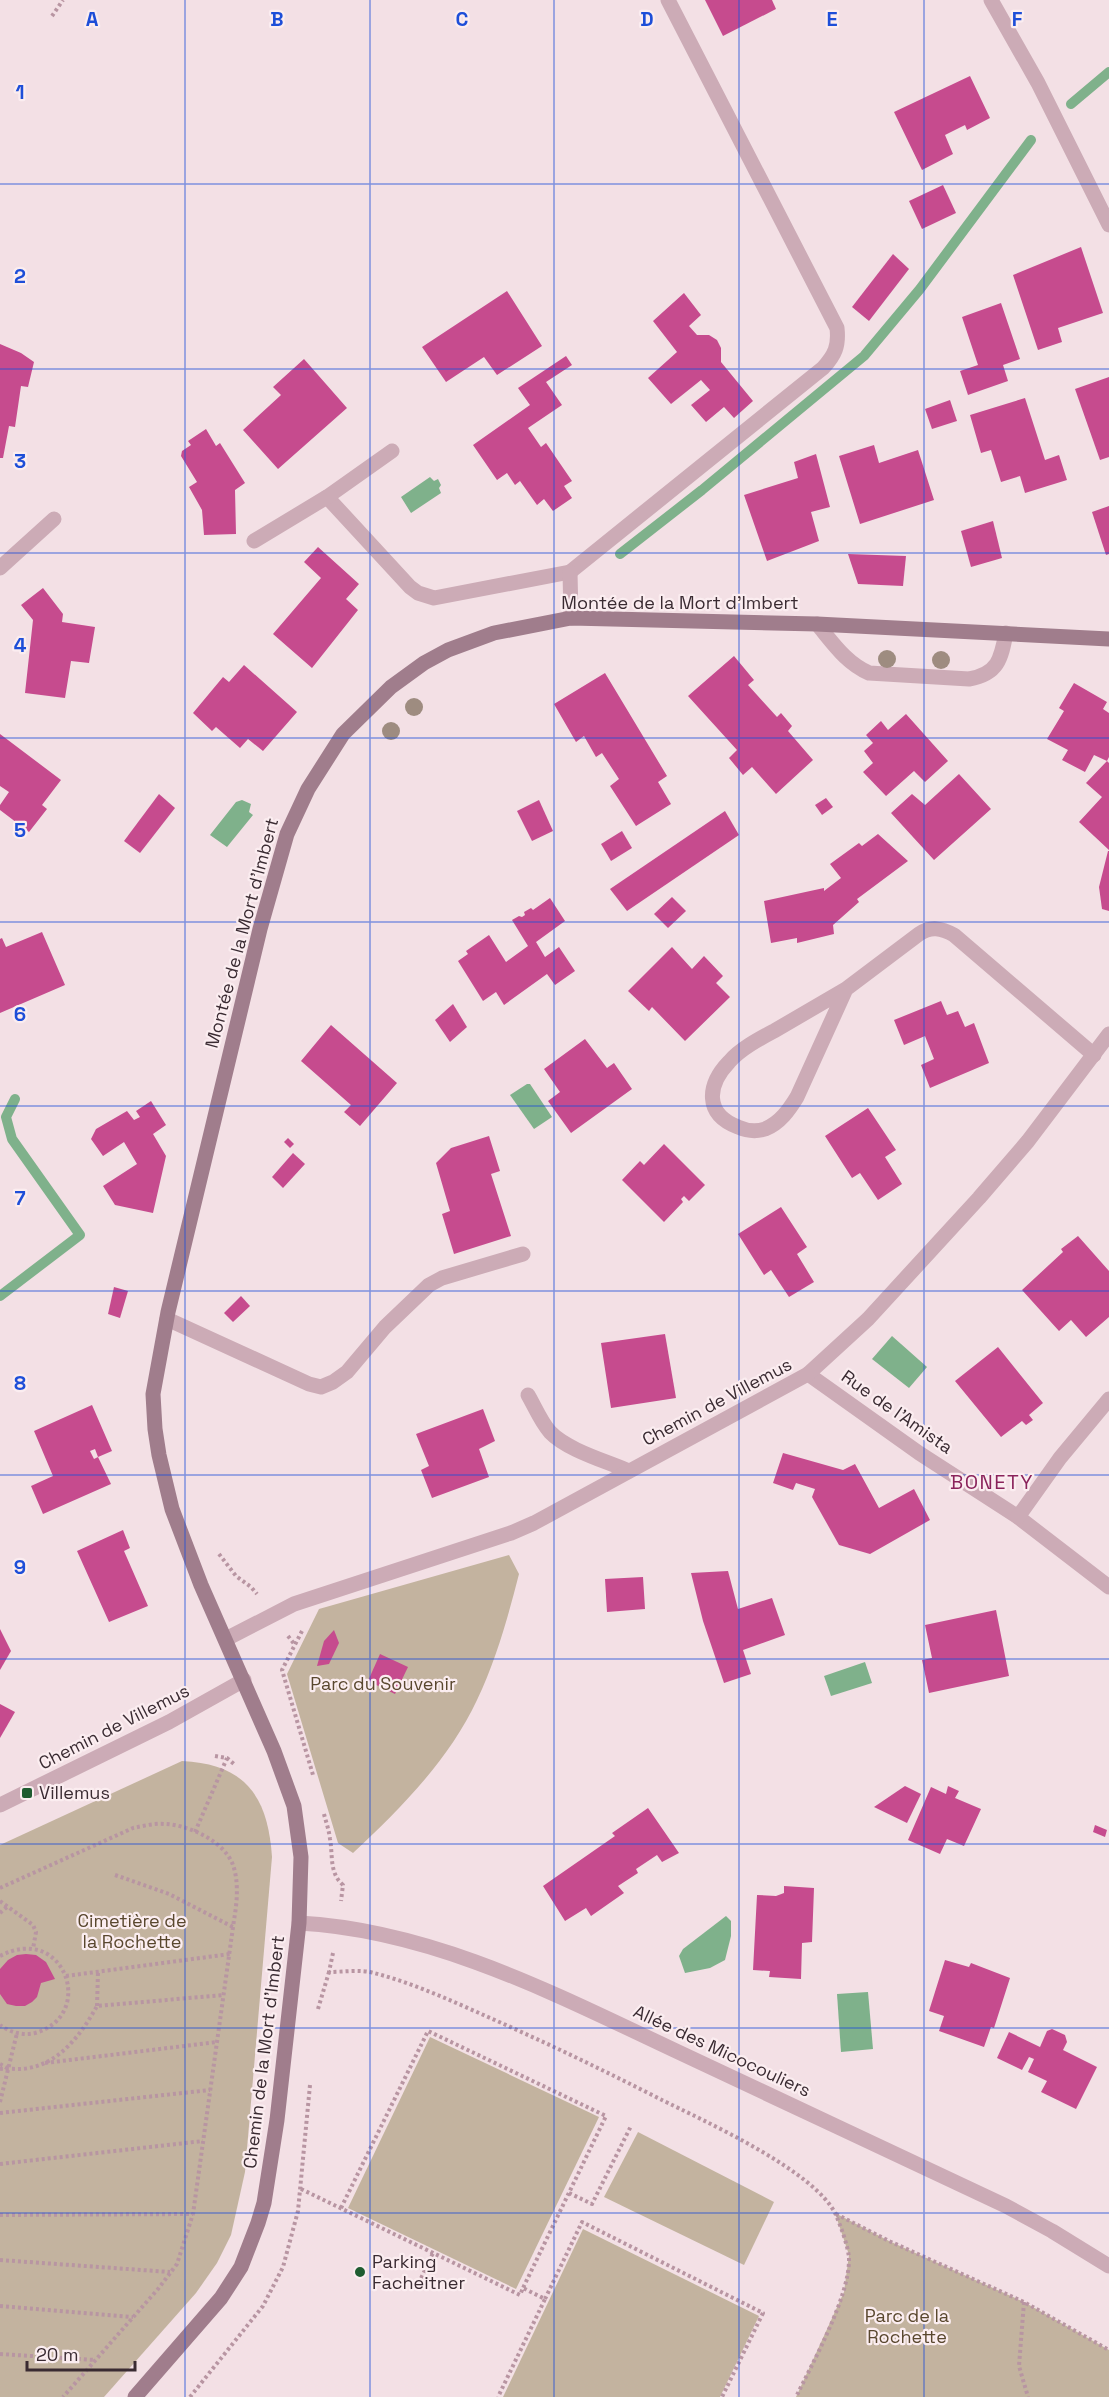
<svg xmlns="http://www.w3.org/2000/svg" width="1109" height="2397" viewBox="0 0 1109 2397" font-family="'Space Grotesk',sans-serif">
  <rect width="100%" height="100%" fill="#f3e0e5"/>
  <g fill="#c3b39f">
    <path d="M509,1555L519,1574C508,1617 496,1660 477,1700C449,1760 400,1809 353,1853L338,1843L287,1674L319,1609Z"/>
    <path d="M182,1761C246,1764 268,1797 272,1857L245,2172L231,2235L217,2263L196,2293L104,2397H0V1845Z"/>
    <polygon points="430,2037 599,2117 516,2289 348,2208"/>
    <polygon points="638,2132 774,2202 744,2265 604,2197"/>
    <polygon points="835,2213 889,2241 1024,2302 1109,2350 1109,2397 796,2397 844,2292 849,2255"/>
    <polygon points="583,2229 759,2316 720,2397 503,2397"/>
  </g>
  <g fill="#7fb18b">
    <polygon points="430,477 434,481 438,479 441,485 439,488 441,493 411,513 401,497"/>
    <polygon points="242,800 251,804 249,812 253,815 227,847 210,835 236,802"/>
    <polygon points="527,1084 530,1084 552,1117 534,1129 510,1095"/>
    <polygon points="892,1336 927,1367 909,1388 872,1359"/>
    <polygon points="865,1662 872,1683 831,1696 824,1676"/>
    <polygon points="726,1916 731,1921 731,1936 725,1960 710,1968 685,1973 679,1956 683,1949"/>
    <polygon points="868,1992 873,2049 841,2052 837,1994"/>
  </g>
  <g fill="none" stroke-linecap="round" stroke-linejoin="round">
    <g stroke="#7fb18b" stroke-width="10">
      <polyline points="1071,104 1109,72"/>
      <polyline points="620,554 702,490 864,356 920,289 1031,140"/>
      <polyline points="0,1296 80,1235 12,1139 6,1117 15,1099"/>
    </g>
  </g>
  <g fill="#c64b8e">
    <polygon points="705,0 772,0 776,9 723,36"/>
    <polygon points="970,76 990,118 967,130 965,125 945,135 953,154 922,170 894,112"/>
    <polygon points="943,185 956,213 922,229 909,201"/>
    <polygon points="1081,247 1103,313 1058,328 1062,342 1038,350 1013,275"/>
    <polygon points="893,254 909,269 869,321 852,307"/>
    <polygon points="507,291 542,346 497,375 484,357 446,382 422,347"/>
    <polygon points="684,293 701,315 689,326 697,335 709,335 717,340 721,348 721,362 753,401 734,418 724,407 706,422 691,405 710,390 701,380 671,404 648,378 677,352 653,321"/>
    <polygon points="1001,303 1020,359 1003,365 1008,381 968,395 960,371 978,365 962,317"/>
    <polygon points="0,344 21,353 34,362 28,387 21,386 15,427 9,426 3,458 0,458"/>
    <polygon points="566,356 572,365 546,382 562,405 528,428 541,447 546,443 572,481 564,486 572,498 553,511 544,499 537,505 520,481 515,485 507,473 497,480 473,445 530,405 518,388"/>
    <polygon points="304,359 347,408 278,469 243,430 281,395 273,387"/>
    <polygon points="1109,377 1109,457 1100,460 1075,389"/>
    <polygon points="1025,398 1045,460 1059,455 1067,480 1025,493 1020,476 1001,482 991,450 981,453 970,415"/>
    <polygon points="950,400 957,421 932,429 925,409"/>
    <polygon points="206,429 216,446 220,443 245,483 235,490 236,534 204,535 202,510 189,487 197,482 181,456 182,451 191,445 188,441"/>
    <polygon points="874,445 879,463 918,450 934,500 860,524 839,456"/>
    <polygon points="816,454 830,507 811,512 819,541 767,561 744,495 798,478 794,462"/>
    <polygon points="1109,506 1109,554 1106,555 1092,512"/>
    <polygon points="993,521 1002,558 971,567 961,531"/>
    <polygon points="318,547 359,584 346,599 358,610 312,668 273,634 321,578 304,562"/>
    <polygon points="848,554 906,556 903,586 858,584"/>
    <polygon points="43,588 63,614 62,622 95,627 89,663 71,661 65,698 25,693 33,620 21,605"/>
    <polygon points="734,656 754,680 748,685 777,717 781,713 792,726 788,731 813,760 776,794 752,767 743,775 729,758 737,750 688,696"/>
    <polygon points="244,665 297,712 263,751 248,739 240,748 216,727 212,731 193,713 223,677 229,682"/>
    <polygon points="605,673 667,776 658,782 671,804 636,826 610,786 619,779 602,753 596,757 584,736 576,742 554,704"/>
    <polygon points="1074,683 1107,702 1103,709 1109,713 1109,757 1107,761 1094,755 1085,772 1062,760 1068,750 1047,739 1064,711 1059,708"/>
    <polygon points="906,714 948,761 925,782 914,771 886,796 863,772 873,763 864,751 873,743 866,735 881,721 888,730"/>
    <polygon points="0,734 61,780 42,805 47,809 29,832 0,810 0,805 9,792 0,786"/>
    <polygon points="1107,761 1109,763 1109,850 1079,822 1102,797 1086,783"/>
    <polygon points="959,774 991,809 934,860 891,813 912,794 925,805"/>
    <polygon points="159,794 175,808 140,853 124,841"/>
    <polygon points="826,798 833,807 822,815 815,805"/>
    <polygon points="539,800 553,831 532,841 517,811"/>
    <polygon points="725,811 739,835 627,911 610,889"/>
    <polygon points="622,831 632,848 611,861 601,844"/>
    <polygon points="878,834 908,861 857,899 859,902 833,925 834,934 797,943 797,938 771,943 764,901 824,888 824,891 841,878 830,864 859,843 862,846"/>
    <polygon points="1108,851 1109,851 1109,911 1102,909 1099,887"/>
    <polygon points="672,897 686,911 668,928 654,914"/>
    <polygon points="550,898 565,921 536,942 545,957 559,947 575,971 555,985 547,974 504,1005 496,992 483,1001 458,961 468,954 466,951 489,935 506,962 528,946 512,920 519,916 522,917 525,915 524,912 531,908 533,910"/>
    <polygon points="42,932 65,985 0,1013 0,939 2,938 6,947"/>
    <polygon points="672,947 692,969 704,956 723,976 716,983 730,997 685,1041 652,1007 649,1011 628,991"/>
    <polygon points="941,1001 947,1015 958,1011 965,1027 974,1023 989,1063 930,1088 921,1065 934,1059 925,1036 904,1045 894,1020"/>
    <polygon points="453,1004 467,1027 450,1042 435,1020"/>
    <polygon points="331,1025 397,1083 360,1126 344,1112 351,1105 301,1061"/>
    <polygon points="585,1039 607,1068 614,1063 632,1089 571,1133 548,1101 560,1092 544,1069"/>
    <polygon points="151,1101 166,1125 153,1134 166,1156 153,1213 115,1205 103,1186 137,1164 124,1142 103,1156 91,1139 96,1129 127,1111 134,1120 140,1117 136,1111"/>
    <polygon points="868,1108 896,1150 885,1157 902,1184 878,1200 860,1173 852,1178 825,1136"/>
    <polygon points="489,1136 500,1171 491,1174 511,1236 454,1254 442,1214 450,1211 436,1163 451,1148"/>
    <polygon points="288,1138 294,1144 290,1148 284,1142"/>
    <polygon points="664,1144 705,1185 689,1201 684,1196 681,1199 683,1202 664,1222 622,1180 640,1161 644,1165"/>
    <polygon points="293,1153 305,1164 283,1188 272,1177"/>
    <polygon points="781,1207 807,1247 797,1254 814,1282 789,1297 771,1270 764,1275 738,1234"/>
    <polygon points="1078,1236 1109,1271 1109,1317 1086,1337 1071,1320 1059,1331 1022,1290 1063,1252 1061,1249"/>
    <polygon points="114,1287 128,1291 120,1318 108,1314"/>
    <polygon points="241,1296 250,1306 233,1322 224,1313"/>
    <polygon points="665,1334 676,1398 611,1408 601,1343"/>
    <polygon points="998,1347 1043,1403 1029,1415 1033,1420 1026,1425 1022,1421 1001,1437 955,1381"/>
    <polygon points="92,1405 112,1451 98,1457 95,1449 90,1451 94,1459 98,1457 111,1484 43,1514 31,1486 53,1476 34,1431"/>
    <polygon points="483,1409 495,1441 479,1449 489,1477 432,1498 421,1470 429,1466 416,1434"/>
    <polygon points="783,1453 843,1470 855,1464 879,1508 914,1489 930,1520 870,1554 839,1545 812,1497 815,1489 796,1483 793,1490 773,1483"/>
    <polygon points="123,1530 130,1548 124,1551 148,1606 109,1622 77,1551"/>
    <polygon points="728,1571 738,1609 772,1598 785,1635 743,1650 751,1674 724,1683 703,1621 691,1573"/>
    <polygon points="643,1577 645,1609 607,1612 605,1579"/>
    <polygon points="996,1610 1009,1676 929,1693 922,1660 932,1658 925,1625"/>
    <polygon points="0,1629 11,1651 0,1670"/>
    <polygon points="334,1630 339,1643 329,1664 317,1666 324,1641"/>
    <polygon points="380,1654 408,1667 395,1694 368,1681"/>
    <polygon points="0,1704 15,1712 0,1738"/>
    <polygon points="905,1786 921,1794 907,1823 874,1807"/>
    <polygon points="948,1786 959,1791 955,1798 981,1809 964,1846 947,1839 940,1854 908,1840 931,1787 946,1794"/>
    <polygon points="648,1808 679,1853 662,1862 657,1855 636,1869 638,1873 618,1886 624,1893 591,1916 586,1908 565,1921 543,1886 615,1836 612,1833"/>
    <polygon points="1095,1825 1107,1830 1105,1837 1093,1832"/>
    <polygon points="784,1886 814,1888 812,1942 802,1943 801,1979 769,1977 770,1971 753,1970 757,1895 776,1896 784,1893"/>
    <polygon points="26,1954 36,1955 46,1962 55,1979 41,1983 37,1997 32,2002 25,2006 16,2006 7,2004 0,1994 0,1969 8,1960 17,1955"/>
    <polygon points="945,1960 969,1967 971,1963 1010,1978 994,2028 991,2027 984,2047 939,2031 944,2016 929,2011"/>
    <polygon points="1052,2029 1065,2035 1067,2042 1063,2050 1097,2067 1076,2109 1041,2092 1047,2081 1028,2072 1034,2059 1029,2057 1022,2070 997,2058 1009,2032 1040,2047 1047,2031"/>
  </g>
  <g fill="none" stroke-linecap="round" stroke-linejoin="round">
    <g stroke="#b895a2" stroke-width="4" stroke-dasharray="3 3" stroke-linecap="butt">
      <polyline points="52,16 63,0"/>
      <polyline points="219,1554 236,1576 251,1587 257,1594"/>
      <polyline points="302,1631 282,1670 313,1775"/>
      <polyline points="288,1636 295,1645"/>
      <polyline points="215,1756 227,1758 235,1765"/>
      <path d="M324,1814C326,1822 329,1830 330,1839C333,1855 329,1873 343,1885L341,1901"/>
      <polyline points="195,1832 227,1758"/>
      <polyline points="115,1875 169,1894 233,1927"/>
      <path d="M0,1888L133,1828C143,1826 154,1823 165,1824C189,1825 224,1841 233,1865C239,1882 237,1903 234,1920L193,2214L177,2264L158,2289L63,2397"/>
      <polyline points="0,1901 33,1925 36,1932 33,1949"/>
      <polyline points="0,1913 7,1907"/>
      <path d="M333,1953L329,1972C343,1972 361,1969 374,1973C413,1983 452,2001 488,2017C547,2043 603,2070 660,2099C704,2121 816,2171 836,2215C841,2227 848,2246 849,2258C850,2296 813,2362 796,2397"/>
      <path d="M0,1956C65,1922 97,2016 35,2033C23,2036 9,2032 0,2025"/>
      <polyline points="66,1976 230,1954"/>
      <polyline points="97,2006 98,1972"/>
      <polyline points="318,2009 329,1972"/>
      <polyline points="45,2063 217,2042"/>
      <polyline points="0,2064 7,2068"/>
      <path d="M0,2069C9,2068 19,2070 29,2068C61,2062 82,2033 97,2006L224,1995"/>
      <polyline points="0,2102 17,2033"/>
      <polyline points="0,2113 210,2090"/>
      <polyline points="0,2164 203,2141"/>
      <polyline points="301,2189 520,2295 523,2288 545,2299 498,2397"/>
      <polyline points="569,2193 592,2204 631,2126"/>
      <polyline points="341,2208 428,2031 606,2116 523,2288"/>
      <polyline points="836,2214 889,2241 1024,2302 1109,2350"/>
      <polyline points="0,2215 193,2214"/>
      <polyline points="0,2260 170,2272"/>
      <polyline points="416,2289 433,2253"/>
      <polyline points="545,2299 582,2222 763,2313 722,2397"/>
      <polyline points="1024,2302 1019,2366 1028,2397"/>
      <polyline points="0,2306 133,2317"/>
      <polyline points="0,2354 95,2360"/>
      <polyline points="190,2397 263,2306 283,2267 298,2211 310,2085"/>
    </g>
    <g stroke="#ccabb6" stroke-width="15">
      <path d="M846,989C822,1003 798,1017 774,1031C759,1039 740,1049 729,1062C707,1085 704,1114 738,1127C747,1131 756,1132 765,1129C780,1123 789,1110 797,1097L846,989L919,934C931,926 941,928 954,935L1094,1055"/>
      <polyline points="167,1319 309,1384 321,1387 333,1382 347,1372 385,1327 429,1285 442,1278 523,1254"/>
      <path d="M528,1395C535,1407 541,1422 550,1432C567,1450 606,1461 629,1471"/>
    </g>
    <g stroke="#ccabb6" stroke-width="15">
      <polyline points="991,0 1038,83 1109,225"/>
      <path d="M327,497L410,587L418,593L434,598L570,572L823,368C835,355 839,346 837,328L668,0"/>
      <polyline points="254,541 327,497 392,451"/>
      <polyline points="0,568 54,519"/>
      <polyline points="570,572 571,618"/>
      <path d="M817,624C833,643 846,663 869,673L969,679C998,674 1001,659 1006,633"/>
      <polyline points="808,1374 919,1453 1018,1517 1109,1587"/>
      <polyline points="1018,1517 1060,1458 1109,1399"/>
      <polyline points="226,1639 294,1604 511,1533 534,1523 808,1374 868,1319 979,1198 1028,1141 1109,1034"/>
      <polyline points="0,1805 169,1722 244,1680"/>
      <path d="M299,1923C432,1930 555,1994 674,2050C785,2102 895,2154 1006,2206L1052,2231L1109,2266"/>
    </g>
    <polyline stroke="#a07d8c" stroke-width="15" points="135,2397 221,2298 241,2267 258,2223 264,2203 277,2120 299,1923 301,1857 294,1806 274,1751 201,1585 172,1509 159,1455 155,1429 153,1394 168,1312 260,929 287,834 308,789 343,734 391,687 424,663 448,650 494,633 571,618 817,624 1109,639"/>
  </g>
  <g fill="#9e8c80">
    <circle cx="887" cy="659" r="9"/>
    <circle cx="941" cy="660" r="9"/>
    <circle cx="414" cy="707" r="9"/>
    <circle cx="391" cy="731" r="9"/>
  </g>
  <path fill="none" stroke="#1d4ed8" stroke-width="1.5" stroke-opacity="0.55" d="M185,0V2397M370,0V2397M554,0V2397M739,0V2397M924,0V2397M0,184H1109M0,369H1109M0,553H1109M0,738H1109M0,922H1109M0,1106H1109M0,1291H1109M0,1475H1109M0,1659H1109M0,1844H1109M0,2028H1109M0,2213H1109"/>
  <g fill="#1f5c30" stroke="#fbedf0" stroke-width="2">
    <rect x="21" y="1787" width="12" height="12" rx="3"/>
    <circle cx="360" cy="2272" r="6"/>
  </g>
  <g text-anchor="middle" stroke-width="4.5" stroke-linejoin="round" paint-order="stroke">
    <g font-size="18" fill="#3a2b32" stroke="#fbedf0">
      <text x="680" y="609">Montée de la Mort d'Imbert</text>
      <text transform="translate(242 933) rotate(-75)" y="6">Montée de la Mort d'Imbert</text>
      <text transform="translate(717 1402) rotate(-28)" y="6">Chemin de Villemus</text>
      <text transform="translate(897 1412) rotate(35)" y="6">Rue de l'Amista</text>
      <text transform="translate(114 1727) rotate(-27)" y="6">Chemin de Villemus</text>
      <text transform="translate(722 2051) rotate(25)" y="6">Allée des Micocouliers</text>
      <text transform="translate(264 2052) rotate(-83)" y="6">Chemin de la Mort d'Imbert</text>
    </g>
    <g font-size="18" fill="#59472e" stroke="#fbedf0">
      <text x="383" y="1690">Parc du Souvenir</text>
      <text x="132" y="1927">Cimetière de<tspan x="132" dy="21">la Rochette</tspan></text>
      <text x="907" y="2322">Parc de la<tspan x="907" dy="21">Rochette</tspan></text>
    </g>
    <g font-size="18" fill="#3a2b32" stroke="#fbedf0" text-anchor="start">
      <text x="39" y="1799">Villemus</text>
      <text x="372" y="2268">Parking<tspan x="372" dy="21">Facheitner</tspan></text>
    </g>
    <g font-size="20" letter-spacing="1.5" fill="#8a235b" stroke="#fbedf0">
      <text x="992" y="1489">BONETY</text>
    </g>
  </g>
  <g font-size="20" text-anchor="middle" font-weight="bold" fill="#1d4ed8" stroke="#fbedf0" stroke-width="4.5" stroke-linejoin="round" paint-order="stroke">
    <text x="92" y="26">A</text>
    <text x="277" y="26">B</text>
    <text x="462" y="26">C</text>
    <text x="647" y="26">D</text>
    <text x="832" y="26">E</text>
    <text x="1017" y="26">F</text>
    <text x="20" y="99">1</text>
    <text x="20" y="283">2</text>
    <text x="20" y="468">3</text>
    <text x="20" y="652">4</text>
    <text x="20" y="837">5</text>
    <text x="20" y="1021">6</text>
    <text x="20" y="1205">7</text>
    <text x="20" y="1390">8</text>
    <text x="20" y="1574">9</text>
  </g>
  <path d="M27 2361v9h108v-9" fill="none" stroke="#3a2b32" stroke-width="3"/>
  <text x="36" y="2361" font-size="18" fill="#3a2b32" stroke="#fbedf0" stroke-width="4.5" paint-order="stroke">20 m</text>
</svg>
